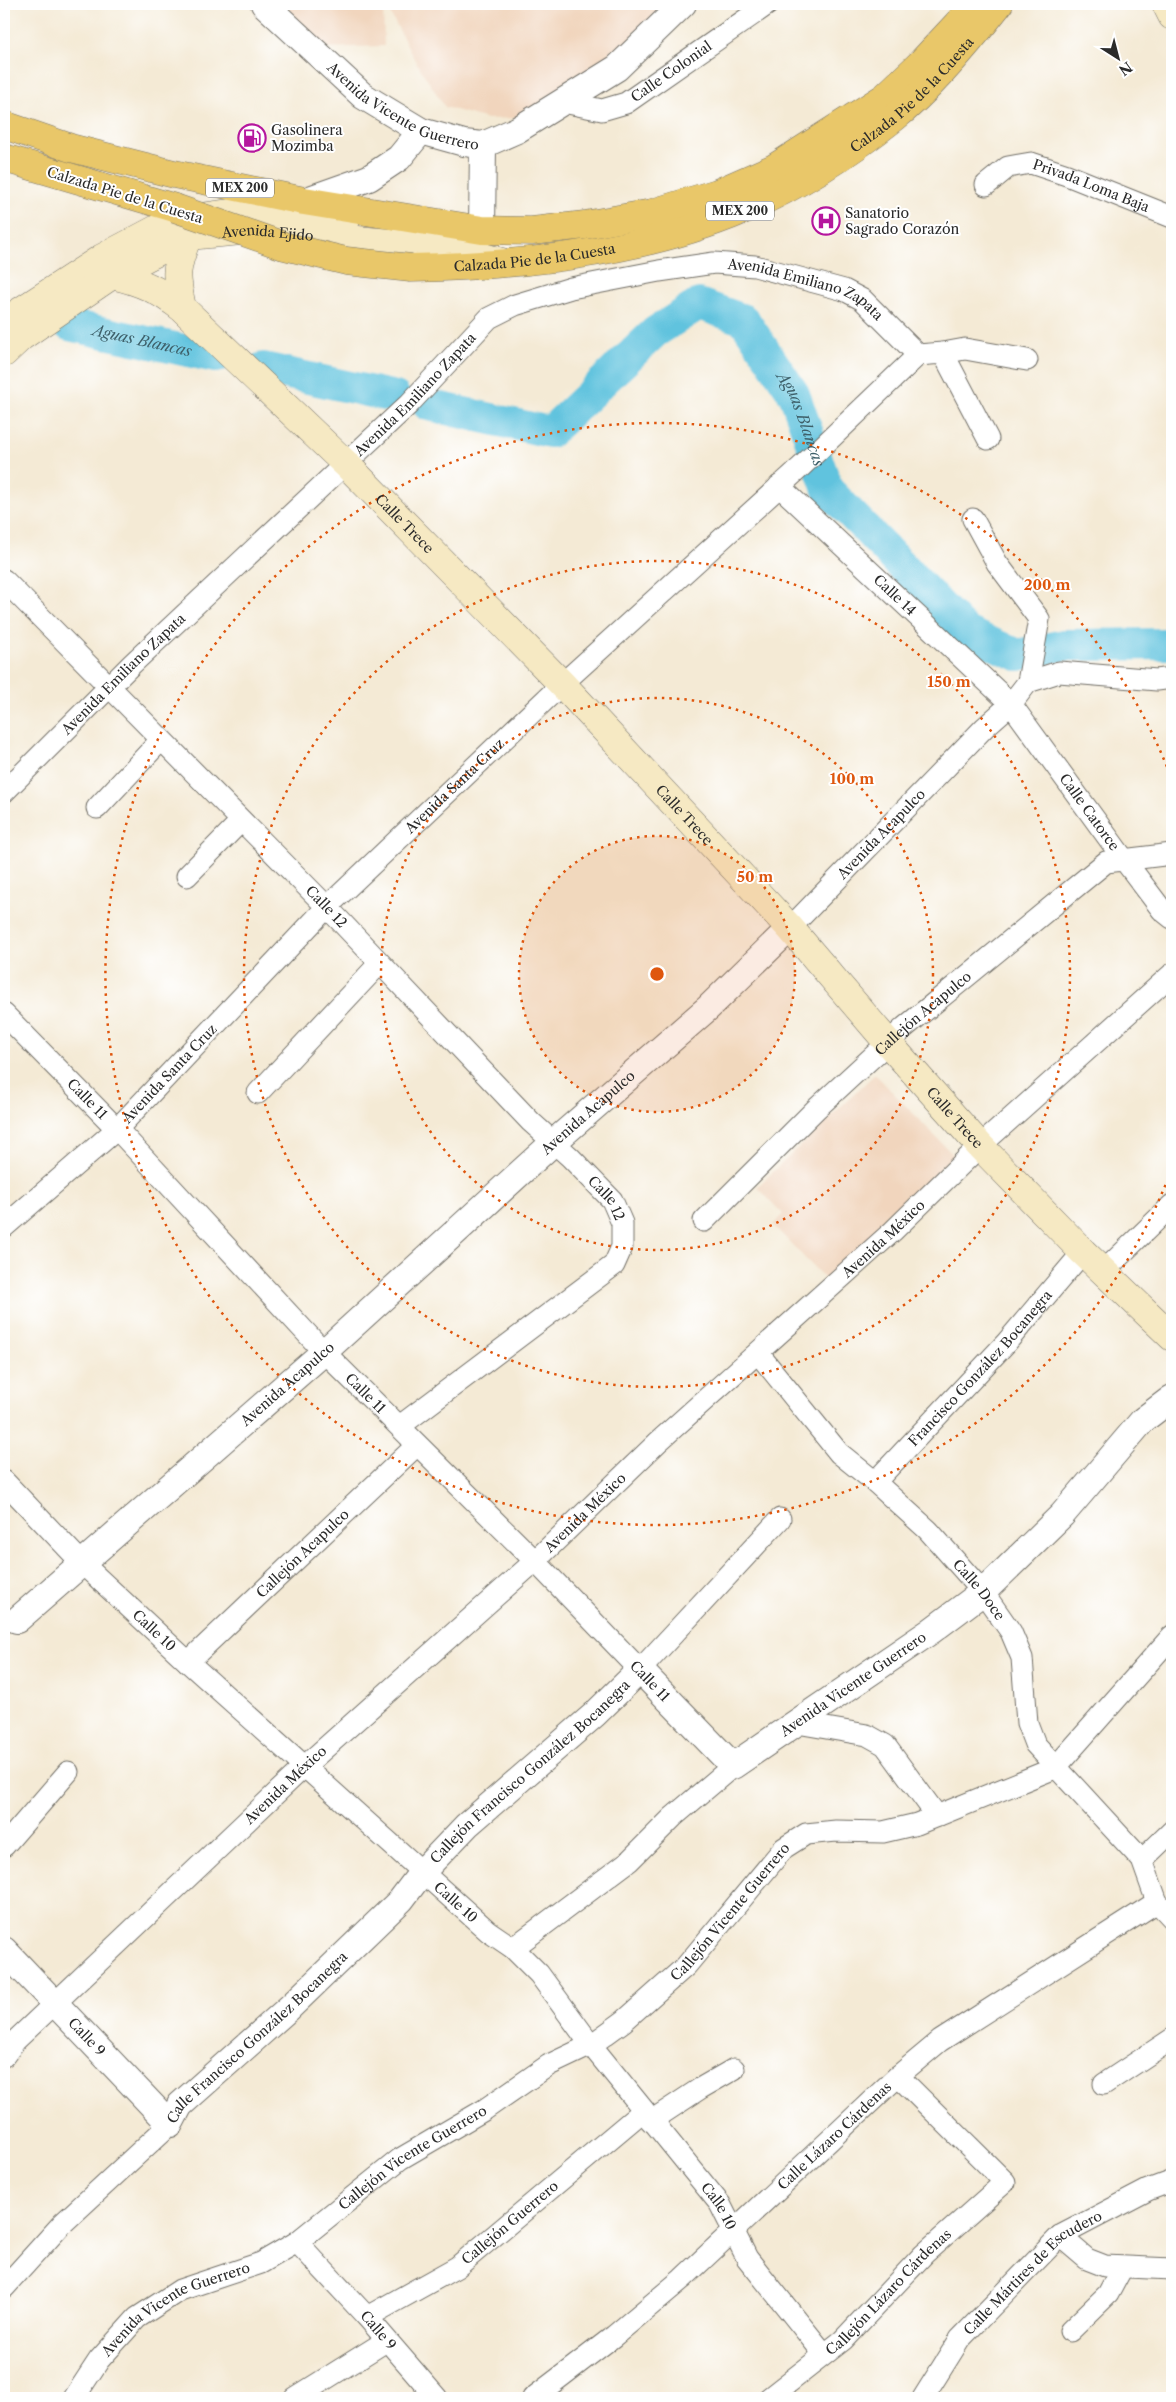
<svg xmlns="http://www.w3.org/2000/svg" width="1176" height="2402" viewBox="0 0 1176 2402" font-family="'Libre Caslon Text',serif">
  <rect width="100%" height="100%" fill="#fff"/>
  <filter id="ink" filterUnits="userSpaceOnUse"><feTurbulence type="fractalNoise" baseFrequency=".02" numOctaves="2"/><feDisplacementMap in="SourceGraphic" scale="10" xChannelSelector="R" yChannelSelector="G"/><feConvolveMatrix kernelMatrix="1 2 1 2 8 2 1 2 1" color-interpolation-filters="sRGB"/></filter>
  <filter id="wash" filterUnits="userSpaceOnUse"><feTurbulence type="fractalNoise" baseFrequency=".0096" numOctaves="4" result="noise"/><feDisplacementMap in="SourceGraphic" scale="20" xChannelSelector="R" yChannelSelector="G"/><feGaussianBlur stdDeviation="1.12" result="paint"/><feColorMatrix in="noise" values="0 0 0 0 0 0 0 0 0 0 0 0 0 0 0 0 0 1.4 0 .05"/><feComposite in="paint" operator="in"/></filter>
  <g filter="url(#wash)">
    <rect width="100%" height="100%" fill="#f4ead5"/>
    <g fill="#f1d5bd">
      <polygon points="282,4 383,4 384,46 321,48"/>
      <polygon points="389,4 667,4 620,50 518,118 487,119 445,107 416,62 389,11"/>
      <polygon points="875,1074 959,1161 831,1285 773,1225 783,1214 757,1187"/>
    </g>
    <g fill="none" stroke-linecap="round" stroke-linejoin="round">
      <g stroke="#60c3de" stroke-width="32">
        <path id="s1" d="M69,325L216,357"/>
        <polyline points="263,368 395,397"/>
        <path id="s2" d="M428,405L550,432L655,332L699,304L744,320L794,394L828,490L966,632L1018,655L1064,645L1172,644"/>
      </g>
    </g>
  </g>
  <g filter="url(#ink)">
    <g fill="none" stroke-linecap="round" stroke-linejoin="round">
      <g stroke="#716e66" stroke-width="23">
        <g id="minor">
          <path id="s3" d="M563,102L602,110L626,103L768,4"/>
          <path id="s4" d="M986,185L1008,167L1031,163L1067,175L1172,217"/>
          <polyline points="943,353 965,349 1027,360"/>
          <polyline points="918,355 943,353 988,439"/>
          <path id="s5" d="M779,486L1011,704L1125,861L1162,910L1172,918"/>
          <polyline points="973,519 997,563 1039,619 1028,682"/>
          <path id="s6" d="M4,580L327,907L531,1122L570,1157L612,1200L622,1223V1247L614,1265L400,1426"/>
          <path id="s7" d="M4,792L132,664L409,404L489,318L515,305L571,288L659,271L714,263L755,266L844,290L863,300L918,355"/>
          <polyline points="97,808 161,740"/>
          <polyline points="187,876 241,821"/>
          <path id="s8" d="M790,928L985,727L1011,704L1028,682L1059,672L1157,680L1172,678"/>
          <path id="s9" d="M4,1014L117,1129L324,1352L535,1561L640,1670L780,1519"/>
          <polyline points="258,1093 379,964"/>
          <path id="s10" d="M704,1221L816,1109L905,1027L1106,862L1172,854"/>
          <path id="s11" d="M4,1227L117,1129L327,907L562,684L802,466L918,355"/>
          <polyline points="1104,1271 1172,1205"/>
          <path id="s12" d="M758,1353L839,1453L875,1482L928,1530L983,1592L1011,1632L1022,1658L1027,1723L1035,1744L1142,1860L1157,1902L1172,1918"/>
          <path id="s13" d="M4,1481L83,1564L188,1662L488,1931L513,1948L539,1974L591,2045L720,2204L747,2258L824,2354"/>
          <path id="s14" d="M875,1482L1006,1343L1083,1252"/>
          <path id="s15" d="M188,1662L417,1445"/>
          <polyline points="797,1723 867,1735 885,1745 937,1816"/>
          <polyline points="4,1846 68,1772"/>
          <polyline points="1142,1860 1172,1831"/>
          <polyline points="513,1948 629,1861 673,1817 733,1766"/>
          <path id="s16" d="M4,2056L15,2041L306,1765L535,1561L658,1442L893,1231L980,1146L1172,974"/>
          <polyline points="1104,2084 1172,2039"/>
          <polyline points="651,2121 701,2088 734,2069"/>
          <polyline points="1060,2236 1087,2259 1105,2266 1172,2269"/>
          <path id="s17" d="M297,2242L367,2317L437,2398"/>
          <polyline points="4,2288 62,2224 170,2124"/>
          <path id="s18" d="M367,2317L457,2267L643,2111"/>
          <polyline points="1070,2331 1108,2294 1122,2268"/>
          <path id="s19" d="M74,2398L99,2360L137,2318L180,2290L261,2263L297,2242L400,2159L484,2110L549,2065L591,2045L624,2021L686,1966L784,1848L806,1834L836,1831L883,1832L917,1824L1055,1768L1172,1636"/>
          <polyline points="295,2398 386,2341"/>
          <path id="s20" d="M533,2398L614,2336L682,2279L898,2076L940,2041L1157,1902"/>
          <path id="s21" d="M769,2398L843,2340L924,2254L1005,2182L898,2076"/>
          <path id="s22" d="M923,2398L960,2339L1060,2236L1148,2190L1172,2181"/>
        </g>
      </g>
      <g stroke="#716e66" stroke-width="28">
        <g id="tertiary">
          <path id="s23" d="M264,4L363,96L421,131L464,143L483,145L517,130L617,68L683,4"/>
          <polyline points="304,201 369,178 399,158 421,131"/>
          <polyline points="482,230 483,145"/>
          <path id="s24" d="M17,1620L324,1352L554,1142L708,1008L790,928"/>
          <path id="s25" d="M4,1950L170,2124L180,2105L289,2008L401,1900L423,1871L467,1825L594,1715L640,1670L733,1766L931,1631L983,1592L1062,1515L1143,1420L1172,1398"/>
        </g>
      </g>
      <g stroke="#716e66" stroke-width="29">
        <g id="secondary">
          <polyline points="1166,4 1172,16"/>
          <path id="s26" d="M112,275C143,282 158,290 182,308L346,464L562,684L790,928L889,1044L980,1146L1083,1252L1172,1337"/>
          <path d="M182,308C175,274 175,269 188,236"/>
          <polyline points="4,322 102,258 172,221 251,210 346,220"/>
          <path id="s27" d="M4,353L21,337L112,275L188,236L252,230L453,249L502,262"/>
        </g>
      </g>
      <g stroke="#716e66" stroke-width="29">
        <g id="primary">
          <polyline points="4,125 71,148 174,174 304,201 482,230 532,231 585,225 652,213 717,193 774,168 885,97 920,64 962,19 973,4"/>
          <polyline points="4,158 175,208"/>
          <path id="s28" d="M411,268C515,266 635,253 731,215C788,192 846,156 894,118C929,90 971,40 999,4"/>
        </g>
      </g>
      <use href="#minor" stroke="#fff" stroke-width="21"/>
      <use href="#tertiary" stroke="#fff" stroke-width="26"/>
      <use href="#secondary" stroke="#f6e9c3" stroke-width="28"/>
      <use href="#primary" stroke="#e9c769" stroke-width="28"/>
      <g stroke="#716e66" stroke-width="29" stroke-linecap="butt">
        <polyline id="primary-bridge" points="175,208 284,246 346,261 411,268"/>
      </g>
      <use href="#primary-bridge" stroke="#e9c769" stroke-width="28"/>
    </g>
  </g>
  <circle cx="657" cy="974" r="138" fill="#df570e" fill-opacity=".12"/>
  <g fill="none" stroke="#df570e" stroke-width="2.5" stroke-dasharray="2.5 5">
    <circle cx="657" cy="974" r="138"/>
    <circle cx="657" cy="974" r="276"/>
    <circle cx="657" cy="974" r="413"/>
    <path d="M1171 1171A551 551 0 1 1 1171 777"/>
  </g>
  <defs>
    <g id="fuel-ring" transform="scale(1.4375)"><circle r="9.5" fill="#fff" stroke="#b5179e" stroke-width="1.5"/><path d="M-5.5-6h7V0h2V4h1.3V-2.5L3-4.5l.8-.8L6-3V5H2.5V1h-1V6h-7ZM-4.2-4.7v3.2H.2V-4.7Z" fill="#b5179e"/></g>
    <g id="hospital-ring" transform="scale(1.4375)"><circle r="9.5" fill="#fff" stroke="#b5179e" stroke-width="1.5"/><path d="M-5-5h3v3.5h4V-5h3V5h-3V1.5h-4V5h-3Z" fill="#b5179e"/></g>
  </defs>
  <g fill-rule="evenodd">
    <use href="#fuel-ring" x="252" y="138"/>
    <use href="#hospital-ring" x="826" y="221"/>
  </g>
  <g text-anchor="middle" stroke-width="4" stroke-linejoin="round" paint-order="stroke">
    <g fill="#fff" stroke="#6b6b6b" stroke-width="1">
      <rect x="206" y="178.5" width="68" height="19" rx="4"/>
      <rect x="706" y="201.5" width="68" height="19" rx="4"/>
    </g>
    <g font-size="12" font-weight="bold" fill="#2b2b2b">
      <text x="240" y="192">MEX 200</text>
      <text x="740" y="215">MEX 200</text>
    </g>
    <g font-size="14" fill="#2b2b2b" stroke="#fff">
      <text dy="5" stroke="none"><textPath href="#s3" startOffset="120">Calle Colonial</textPath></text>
      <text dy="5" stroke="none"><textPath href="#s28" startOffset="545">Calzada Pie de la Cuesta</textPath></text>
      <text dy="5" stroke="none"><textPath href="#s23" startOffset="176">Avenida Vicente Guerrero</textPath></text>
      <text dy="5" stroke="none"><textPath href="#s4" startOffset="116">Privada Loma Baja</textPath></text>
      <text transform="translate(125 195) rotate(17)" y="5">Calzada Pie de la Cuesta</text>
      <text dy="5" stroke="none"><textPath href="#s27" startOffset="299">Avenida Ejido</textPath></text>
      <text dy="5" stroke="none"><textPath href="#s28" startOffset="124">Calzada Pie de la Cuesta</textPath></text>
      <text dy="5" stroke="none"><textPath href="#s7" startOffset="1008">Avenida Emiliano Zapata</textPath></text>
      <text dy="5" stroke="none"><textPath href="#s7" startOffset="572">Avenida Emiliano Zapata</textPath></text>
      <text dy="5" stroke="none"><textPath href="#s26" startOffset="388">Calle Trece</textPath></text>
      <text dy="5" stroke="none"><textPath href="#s5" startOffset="159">Calle 14</textPath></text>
      <text dy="5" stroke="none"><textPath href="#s7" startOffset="168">Avenida Emiliano Zapata</textPath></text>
      <text dy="5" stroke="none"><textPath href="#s11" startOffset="631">Avenida Santa Cruz</textPath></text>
      <text dy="5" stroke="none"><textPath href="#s5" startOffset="452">Calle Catorce</textPath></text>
      <text dy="5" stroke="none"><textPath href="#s26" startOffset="792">Calle Trece</textPath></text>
      <text dy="5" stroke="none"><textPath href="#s8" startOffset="131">Avenida Acapulco</textPath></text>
      <text dy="5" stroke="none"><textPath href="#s6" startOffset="459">Calle 12</textPath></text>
      <text dy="5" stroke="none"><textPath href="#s10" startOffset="302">Callejón Acapulco</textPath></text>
      <text dy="5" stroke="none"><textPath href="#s11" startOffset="226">Avenida Santa Cruz</textPath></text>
      <text dy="5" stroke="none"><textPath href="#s9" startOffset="119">Calle 11</textPath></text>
      <text dy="5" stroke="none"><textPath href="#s24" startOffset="764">Avenida Acapulco</textPath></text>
      <text dy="5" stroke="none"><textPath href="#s26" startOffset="1198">Calle Trece</textPath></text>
      <text dy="5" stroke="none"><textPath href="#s6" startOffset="864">Calle 12</textPath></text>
      <text dy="5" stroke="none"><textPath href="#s16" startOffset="1201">Avenida México</textPath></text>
      <text dy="5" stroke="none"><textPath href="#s14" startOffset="155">Francisco González Bocanegra</textPath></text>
      <text dy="5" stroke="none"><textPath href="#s24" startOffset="359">Avenida Acapulco</textPath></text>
      <text dy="5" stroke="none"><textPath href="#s9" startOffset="524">Calle 11</textPath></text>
      <text dy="5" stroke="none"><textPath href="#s16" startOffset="796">Avenida México</textPath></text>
      <text dy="5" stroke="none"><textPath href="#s15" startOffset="158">Callejón Acapulco</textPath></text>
      <text dy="5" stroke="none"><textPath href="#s12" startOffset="325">Calle Doce</textPath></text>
      <text dy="5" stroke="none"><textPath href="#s13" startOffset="212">Calle 10</textPath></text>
      <text transform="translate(650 1681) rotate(46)" y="5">Calle 11</text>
      <text dy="5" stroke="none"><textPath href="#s25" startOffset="1175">Avenida Vicente Guerrero</textPath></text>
      <text dy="5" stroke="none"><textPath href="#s25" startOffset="746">Callejón Francisco González Bocanegra</textPath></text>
      <text dy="5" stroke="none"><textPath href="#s16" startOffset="391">Avenida México</textPath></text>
      <text dy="5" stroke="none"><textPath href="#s13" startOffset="618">Calle 10</textPath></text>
      <text dy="5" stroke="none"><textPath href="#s19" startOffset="829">Callejón Vicente Guerrero</textPath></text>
      <text dy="5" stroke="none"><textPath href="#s25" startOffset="120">Calle 9</textPath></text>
      <text dy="5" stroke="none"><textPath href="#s25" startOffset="364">Calle Francisco González Bocanegra</textPath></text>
      <text dy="5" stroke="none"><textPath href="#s20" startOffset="400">Calle Lázaro Cárdenas</textPath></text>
      <text dy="5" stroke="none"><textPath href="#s19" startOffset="424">Callejón Vicente Guerrero</textPath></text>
      <text dy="5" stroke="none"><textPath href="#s13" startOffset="1022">Calle 10</textPath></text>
      <text dy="5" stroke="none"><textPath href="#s18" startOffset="172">Callejón Guerrero</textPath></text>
      <text dy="5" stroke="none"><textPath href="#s22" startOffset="169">Calle Mártires de Escudero</textPath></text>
      <text dy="5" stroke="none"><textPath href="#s21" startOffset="160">Callejón Lázaro Cárdenas</textPath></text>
      <text dy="5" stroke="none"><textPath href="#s19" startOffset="140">Avenida Vicente Guerrero</textPath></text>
      <text dy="5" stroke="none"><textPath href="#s17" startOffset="120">Calle 9</textPath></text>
    </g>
    <g font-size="14" fill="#2b2b2b" stroke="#fff" text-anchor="start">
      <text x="271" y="135">Gasolinera<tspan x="271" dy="16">Mozimba</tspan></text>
      <text x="845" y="218">Sanatorio<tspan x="845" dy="16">Sagrado Corazón</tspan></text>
    </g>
    <g font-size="15" font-style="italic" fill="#3e606a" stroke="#fff">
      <text dy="5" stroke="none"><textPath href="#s1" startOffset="75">Aguas Blancas</textPath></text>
      <text dy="5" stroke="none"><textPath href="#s2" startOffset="485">Aguas Blancas</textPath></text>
    </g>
  </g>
  <circle cx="657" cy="974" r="8" fill="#df570e" stroke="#fff" stroke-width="2.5"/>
  <g font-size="15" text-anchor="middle" font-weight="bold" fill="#df570e" stroke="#fff" stroke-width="4" stroke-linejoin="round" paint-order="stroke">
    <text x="1047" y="590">200 m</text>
    <text x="949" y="687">150 m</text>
    <text x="852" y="784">100 m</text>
    <text x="755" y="882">50 m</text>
  </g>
  <rect width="1176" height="2402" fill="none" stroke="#fff" stroke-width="20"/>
  <g transform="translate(1118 58) rotate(144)" stroke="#ffffff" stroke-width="4" paint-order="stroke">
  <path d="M0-4L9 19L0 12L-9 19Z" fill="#2b2b2b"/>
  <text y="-8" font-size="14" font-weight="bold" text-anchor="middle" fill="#2b2b2b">N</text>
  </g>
</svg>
